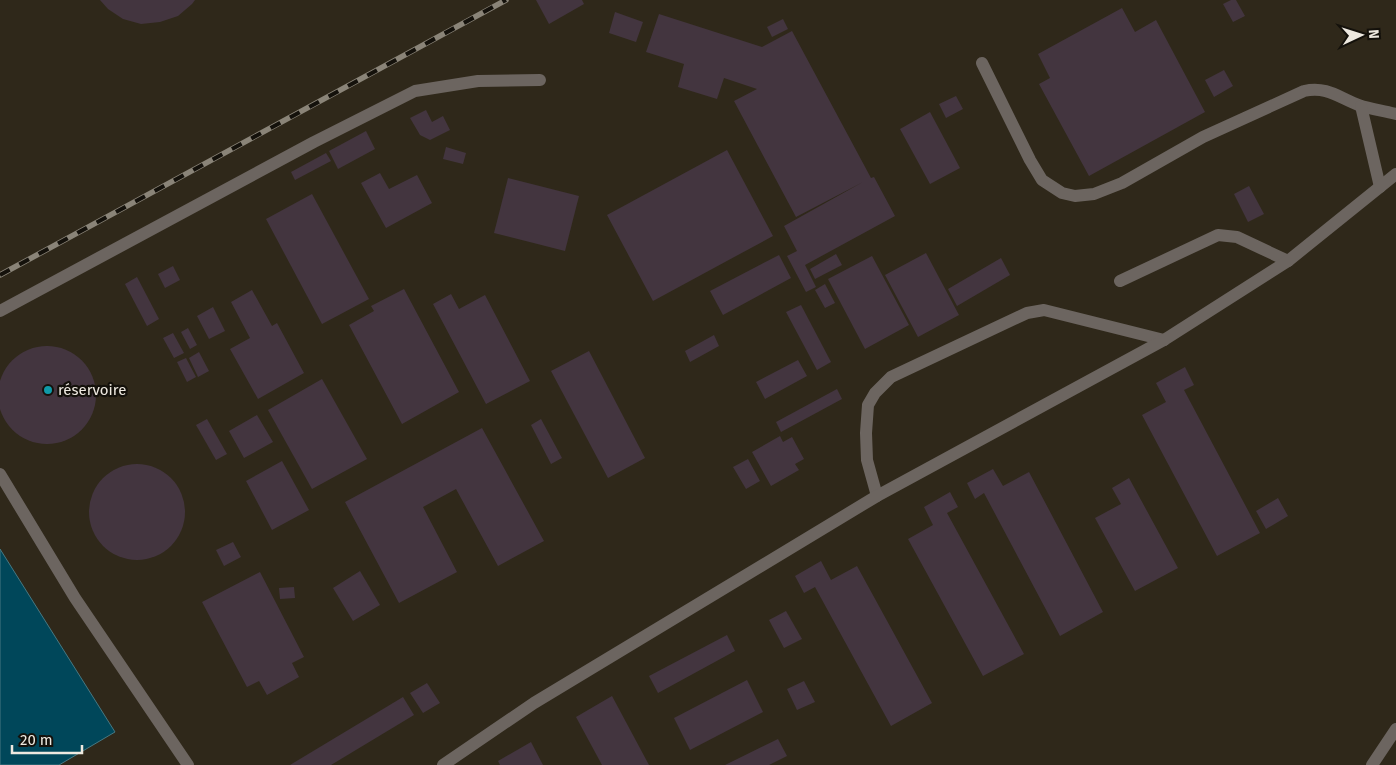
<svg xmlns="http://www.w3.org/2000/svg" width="1396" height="765" viewBox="0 0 1396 765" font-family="'Fira Sans',sans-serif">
  <rect width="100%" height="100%" fill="#2f281a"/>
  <polygon fill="#00475a" stroke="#477882" points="0,549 115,732 59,765 0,765"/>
  <g fill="#43353f">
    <polygon points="100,0 195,0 192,4 178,16 160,22 141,24 123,19 108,9"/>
    <polygon points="536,0 582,0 584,4 549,24"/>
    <polygon points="1231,0 1236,0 1245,16 1233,22 1223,4"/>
    <polygon points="1122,8 1135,32 1156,20 1205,112 1089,176 1039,84 1050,78 1038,54"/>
    <polygon points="615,12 643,22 636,42 609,33"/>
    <polygon points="659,14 762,47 792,31 871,178 874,177 895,216 805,265 816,287 806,292 787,256 797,251 784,226 863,182 796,217 734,101 757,89 724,78 717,99 678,87 684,64 646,52"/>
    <polygon points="783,19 788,29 772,37 767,27"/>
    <polygon points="1224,70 1233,86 1214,97 1205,80"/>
    <polygon points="956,96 963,109 946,118 939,104"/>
    <polygon points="426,110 432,122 443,116 450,130 430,140 420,135 410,118"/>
    <polygon points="930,112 960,168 930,184 900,129"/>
    <polygon points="366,131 375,149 338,169 329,151"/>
    <polygon points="446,147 466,153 463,164 443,159"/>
    <polygon points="727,150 773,236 653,301 607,215"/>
    <polygon points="326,153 331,161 295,180 291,172"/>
    <polygon points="380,173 389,189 417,175 432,203 386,228 361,183"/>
    <polygon points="508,178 579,196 565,251 494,233"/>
    <polygon points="1249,186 1264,214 1248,222 1234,194"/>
    <polygon points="312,194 369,299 322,324 266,219"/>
    <polygon points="926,253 959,315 918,337 885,275"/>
    <polygon points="836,254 842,265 815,279 810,269"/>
    <polygon points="779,255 791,278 723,315 710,291"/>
    <polygon points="872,256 909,325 865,349 828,279"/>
    <polygon points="1001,258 1010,275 957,306 948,289"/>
    <polygon points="173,266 180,280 165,288 158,274"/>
    <polygon points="137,277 159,319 147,326 125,284"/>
    <polygon points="825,284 835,303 825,308 815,290"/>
    <polygon points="404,289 459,392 402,424 349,325 374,311 371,306"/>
    <polygon points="252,290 272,326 277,323 304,373 258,399 230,349 250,338 231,302"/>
    <polygon points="451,294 459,309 485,295 530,381 486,404 433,304"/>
    <polygon points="801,305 831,362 817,370 786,312"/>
    <polygon points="213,307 225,331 209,339 197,316"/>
    <polygon points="188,328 197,345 190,349 181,332"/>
    <polygon points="173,333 184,353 174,358 163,338"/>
    <polygon points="714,335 719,346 690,362 685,351"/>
    <circle cx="47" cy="395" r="49"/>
    <polygon points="589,351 645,458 608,478 551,371"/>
    <polygon points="199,352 209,371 198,377 189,358"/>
    <polygon points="186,358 196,377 187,382 177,362"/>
    <polygon points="798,360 807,376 765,399 756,382"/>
    <polygon points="1185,367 1194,385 1184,390 1260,533 1217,556 1142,415 1166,402 1156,383"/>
    <polygon points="322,379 367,459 312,489 268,410"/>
    <polygon points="837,389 842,399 781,432 776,422"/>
    <polygon points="257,415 273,442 244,458 229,431"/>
    <polygon points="207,419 227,454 216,460 196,425"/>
    <polygon points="541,419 562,458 551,464 531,425"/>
    <polygon points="482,428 544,541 498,566 456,489 423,507 457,572 399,603 345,502"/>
    <polygon points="780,436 783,442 792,437 804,459 795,464 799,470 771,486 752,452"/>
    <polygon points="748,459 760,481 746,489 733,467"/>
    <polygon points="282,461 309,510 272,530 246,481"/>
    <circle cx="137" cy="512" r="48"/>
    <polygon points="993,469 1003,486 1029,472 1103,612 1060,636 984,493 975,499 967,483"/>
    <polygon points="1129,478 1178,568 1135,591 1095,518 1121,504 1112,488"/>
    <polygon points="950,492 958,507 947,513 1024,654 983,676 908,539 933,525 924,507"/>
    <polygon points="1278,498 1288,516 1266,529 1256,511"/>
    <polygon points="233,542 241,557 224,566 216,550"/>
    <polygon points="821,561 831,580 857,566 932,703 891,726 815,587 804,593 795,576"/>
    <polygon points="360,571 380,605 353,621 333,588"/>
    <polygon points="260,572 304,657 292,663 299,677 267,695 259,681 247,687 202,602"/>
    <polygon points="294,587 295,598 280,599 279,588"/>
    <polygon points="786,611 802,639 784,648 769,620"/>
    <polygon points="727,635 735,651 658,693 649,676"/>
    <polygon points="747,680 763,712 690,750 674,718"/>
    <polygon points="804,681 815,702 797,710 787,689"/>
    <polygon points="427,683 440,703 423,713 410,693"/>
    <polygon points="612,696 649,765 602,765 576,717"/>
    <polygon points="403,697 414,715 331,765 290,765"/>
    <polygon points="778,739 787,756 769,765 725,765"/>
    <polygon points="531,742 543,765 500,765 498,761"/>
  </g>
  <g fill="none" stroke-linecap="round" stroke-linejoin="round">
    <g stroke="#6c6560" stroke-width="12">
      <path d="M982,63L1030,160L1042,180L1062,193L1075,196L1094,194L1122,183L1203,137L1304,91C1328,86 1339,98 1361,106C1372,109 1384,111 1396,114"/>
      <polyline points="1361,106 1380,187"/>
      <polyline points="1120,281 1218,235 1237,237 1288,261"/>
      <polyline points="0,311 314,142 415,91 478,81 540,80"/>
      <polyline points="0,474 75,598 188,765"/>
      <polyline points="877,496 867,460 866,433 868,405 875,393 891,377 1027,313 1044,310 1164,340"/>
      <polyline points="1372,765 1396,729"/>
    </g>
    <polyline stroke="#6c6560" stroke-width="12" points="443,765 534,703 877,496 1164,340 1288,261 1396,174"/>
    <g stroke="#8a8478" stroke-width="5.5">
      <polyline id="rail" points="0,275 506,0"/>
    </g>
    <use href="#rail" stroke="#14110b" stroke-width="4" stroke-dasharray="11" stroke-linecap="butt"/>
  </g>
  <circle fill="#0f9aa8" stroke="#14110b" stroke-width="2" cx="48" cy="390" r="5"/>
  <g text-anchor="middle" stroke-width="4.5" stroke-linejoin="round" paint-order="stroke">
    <g font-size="15" fill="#eee9e0" stroke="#14110b" text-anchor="start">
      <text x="58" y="395">réservoire</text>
    </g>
  </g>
  <g transform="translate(1361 35) rotate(86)" stroke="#14110b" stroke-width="4" paint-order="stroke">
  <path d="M0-4L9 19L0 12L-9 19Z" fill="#eee9e0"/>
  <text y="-8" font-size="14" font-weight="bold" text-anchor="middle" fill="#eee9e0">N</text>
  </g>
  <path d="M12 745v8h70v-8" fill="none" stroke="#eee9e0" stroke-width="2.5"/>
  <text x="20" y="745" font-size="15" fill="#eee9e0" stroke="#14110b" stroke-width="4" paint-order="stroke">20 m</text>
</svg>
